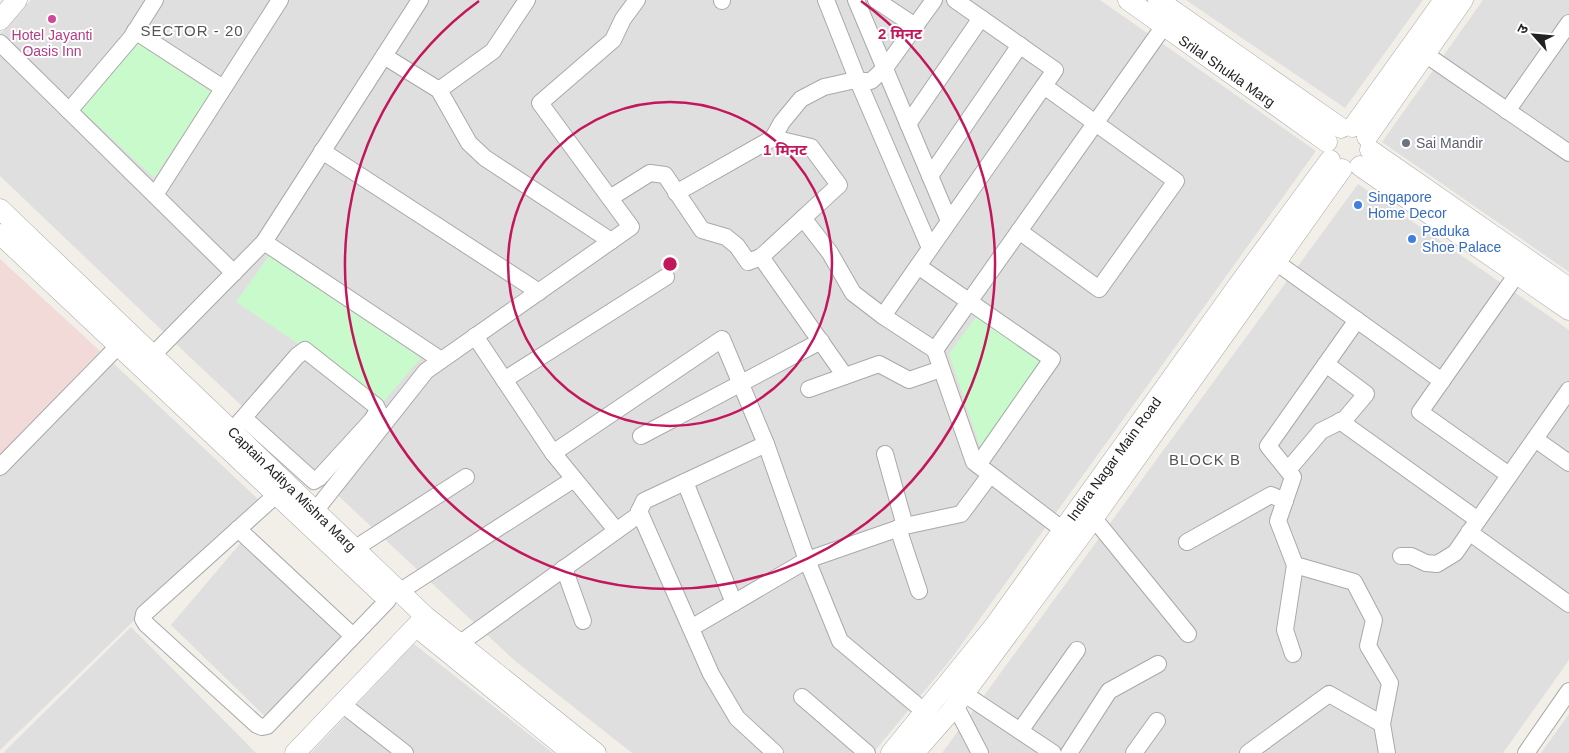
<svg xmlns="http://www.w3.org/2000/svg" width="1569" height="753" viewBox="0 0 1569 753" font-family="Helvetica,'Noto Sans Devanagari',sans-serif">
  <rect width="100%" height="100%" fill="#f2efe9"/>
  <g fill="#e0dfdf">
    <polygon points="31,0 1100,0 1316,151 951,659 873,753 632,753 514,660 193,360 0,176 0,34"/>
    <polygon points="1186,0 1423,0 1345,108"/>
    <polygon points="1483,0 1569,0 1569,272 1382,142"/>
    <polygon points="1358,184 1569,330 1569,660 1503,753 942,753"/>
    <polygon points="111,361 259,500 0,750 0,475"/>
    <polygon points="250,532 363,634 276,727 171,625"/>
    <polygon points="131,627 256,753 3,753"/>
    <polygon points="414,644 553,753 311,753"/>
    <polygon points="1569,714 1569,753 1541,753"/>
  </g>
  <polygon fill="#f2dad9" points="0,259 100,351 0,455"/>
  <g fill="#c8facc">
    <polygon points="138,43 211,92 154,178 81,110"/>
    <polygon points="269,256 421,358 384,401 236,302"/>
    <polygon points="978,314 1043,361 980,447 949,354"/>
  </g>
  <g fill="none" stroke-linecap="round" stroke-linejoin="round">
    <g stroke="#a9a9a9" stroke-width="18">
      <g id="minor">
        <polyline points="722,0 722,1"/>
        <polyline points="826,0 858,81 930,248"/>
        <polyline points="856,0 949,221"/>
        <polyline points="876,0 915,26"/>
        <polyline points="135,31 223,88"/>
        <polyline points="0,43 234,273"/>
        <polyline points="1425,54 1569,153"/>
        <polyline points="384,56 439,90 469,143 485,158 611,241"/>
        <polyline points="439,90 493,51 527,0"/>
        <polyline points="69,111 131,38 155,0"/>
        <polyline points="1507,111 1569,23"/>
        <polyline points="908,124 981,18"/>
        <polyline points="773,138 782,122 801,99 824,87 851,81 871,81 885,68 934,0"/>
        <polyline points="322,151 539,292"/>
        <polyline points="930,176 1020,45"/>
        <polyline points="155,195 280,0"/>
        <polyline points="610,198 650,173 665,175 702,230 726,237 737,246 748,262 761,257 839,185 811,147 773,138 676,193"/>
        <polyline points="803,218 830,253 853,293 883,316 935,350"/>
        <polyline points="1019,231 1099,289 1176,181 1044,86"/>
        <polyline points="264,242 441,360"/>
        <polyline points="1266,255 1442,381"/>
        <polyline points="761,257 845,376"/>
        <polyline points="918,266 1052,359 978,465"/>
        <polyline points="883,316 1055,70 955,0"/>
        <polyline points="475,336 553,453 616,530"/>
        <polyline points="144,364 264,242 420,0"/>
        <polyline points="504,380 666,277"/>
        <polyline points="809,389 879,364 909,380 941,369"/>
        <polyline points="1340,421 1478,520"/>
        <polyline points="232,431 297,356 305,350 376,406 378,410 372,420 319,478 314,481 244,418"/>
        <polyline points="641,436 821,341"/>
        <polyline points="1535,439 1569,463"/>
        <polyline points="553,453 722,339 766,444 807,560 840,641 925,712"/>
        <polyline points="885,454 905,526"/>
        <polyline points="0,467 126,338"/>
        <polyline points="1288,470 1321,431 1345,419 1366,394 1326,364"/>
        <polyline points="1509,475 1420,412 1517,274"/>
        <polyline points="685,482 734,603"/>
        <polyline points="276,495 144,614 143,619 146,624 257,725 262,727 267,726 388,600"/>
        <polyline points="1087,510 1188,634"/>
        <polyline points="315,511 426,371 631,227 540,103 613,40 623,19 637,0"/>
        <polyline points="639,511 711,674 737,718 775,753"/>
        <polyline points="898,528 919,591"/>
        <polyline points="238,529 353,636"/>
        <polyline points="1469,532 1569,604"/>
        <polyline points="1071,536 974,462 935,350 1171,16"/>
        <polyline points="1187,542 1271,495 1285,501"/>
        <polyline points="354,549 466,477"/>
        <polyline points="1401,556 1411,556 1426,563 1437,564 1455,553 1569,390"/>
        <polyline points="1295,565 1354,582 1374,620 1368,646 1390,683 1382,724"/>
        <polyline points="564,568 583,621"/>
        <polyline points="399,592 574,479"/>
        <polyline points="691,628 807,560 905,526 961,514 990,475"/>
        <polyline points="459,644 637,516 644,501 766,444"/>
        <polyline points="1293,654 1285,630 1295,565 1278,521 1293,477 1268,446 1357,320"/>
        <polyline points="954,687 1053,753"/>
        <polyline points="802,697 867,753"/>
        <polyline points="342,704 405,753"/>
        <polyline points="955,705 980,753"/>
        <polyline points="1020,731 1077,650"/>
        <polyline points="1069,753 1109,691 1158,664"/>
        <polyline points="1134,753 1157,721"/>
        <polyline points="1248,753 1329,694 1382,724 1387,753"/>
        <polyline points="1526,753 1569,691"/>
      </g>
    </g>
    <g stroke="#a9a9a9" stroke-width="21">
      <g id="tertiary">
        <polyline points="1128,0 1327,142"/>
        <polyline points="1158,0 1341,128"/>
        <polyline points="0,20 17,0"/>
        <polyline points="1353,127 1444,0"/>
        <polyline points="1367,137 1463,0"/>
        <polyline points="1370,150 1569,288"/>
        <polyline points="1360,166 1569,310"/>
        <polyline points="0,209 425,616 596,753"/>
        <polyline points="0,234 381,593"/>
        <polyline points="418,628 572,753"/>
        <polyline points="295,753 425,617"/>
        <polyline points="891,753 995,625 1239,284 1330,160"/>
        <polyline points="914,753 951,711 1085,530 1342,169"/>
      </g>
    </g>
    <use href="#minor" stroke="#fff" stroke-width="16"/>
    <use href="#tertiary" stroke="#fff" stroke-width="20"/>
  </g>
  <g fill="none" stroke="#c2185b" stroke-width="2.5">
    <circle cx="670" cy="264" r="162"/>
    <path d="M861 1A325 325 0 1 1 479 1"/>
  </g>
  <circle fill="#d1479c" stroke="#fff" stroke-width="2" cx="52" cy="19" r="5"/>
  <circle fill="#6b7280" stroke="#fff" stroke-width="2" cx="1406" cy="143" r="5"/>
  <g fill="#3f7fe0" stroke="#fff" stroke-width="2">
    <circle cx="1358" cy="205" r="5"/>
    <circle cx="1412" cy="239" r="5"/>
  </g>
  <g text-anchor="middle" stroke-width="4" stroke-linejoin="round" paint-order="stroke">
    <g font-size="14" fill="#b23c85" stroke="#fff">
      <text x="52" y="40">Hotel Jayanti<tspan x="52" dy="16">Oasis Inn</tspan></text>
    </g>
    <g font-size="14" fill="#222" stroke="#fff">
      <text transform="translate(1227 71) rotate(35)" y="5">Srilal Shukla Marg</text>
      <text transform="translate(1114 459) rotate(-54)" y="5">Indira Nagar Main Road</text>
      <text transform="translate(292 489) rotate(44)" y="5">Captain Aditya Mishra Marg</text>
    </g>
    <g font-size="14" fill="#5b616d" stroke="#fff" text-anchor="start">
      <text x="1416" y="148">Sai Mandir</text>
    </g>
    <g font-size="14" fill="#366cbe" stroke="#fff" text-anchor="start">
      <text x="1368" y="202">Singapore<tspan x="1368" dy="16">Home Decor</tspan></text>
      <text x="1422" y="236">Paduka<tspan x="1422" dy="16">Shoe Palace</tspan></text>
    </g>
    <g font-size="15" letter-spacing="1" fill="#555" stroke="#fff">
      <text x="192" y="36">SECTOR - 20</text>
      <text x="1205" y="465">BLOCK B</text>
    </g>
  </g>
  <circle cx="670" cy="264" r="8" fill="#c2185b" stroke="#fff" stroke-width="2.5"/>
  <g font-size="15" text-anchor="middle" font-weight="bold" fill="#c2185b" stroke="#fff" stroke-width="4" stroke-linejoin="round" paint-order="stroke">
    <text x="900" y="39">2 मिनट</text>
    <text x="785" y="155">1 मिनट</text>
  </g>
  <g transform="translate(1534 35) rotate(297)" stroke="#ffffff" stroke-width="4" paint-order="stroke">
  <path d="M0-4L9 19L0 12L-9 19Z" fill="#222222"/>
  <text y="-8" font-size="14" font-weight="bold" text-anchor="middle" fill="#222222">उ</text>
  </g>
</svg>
